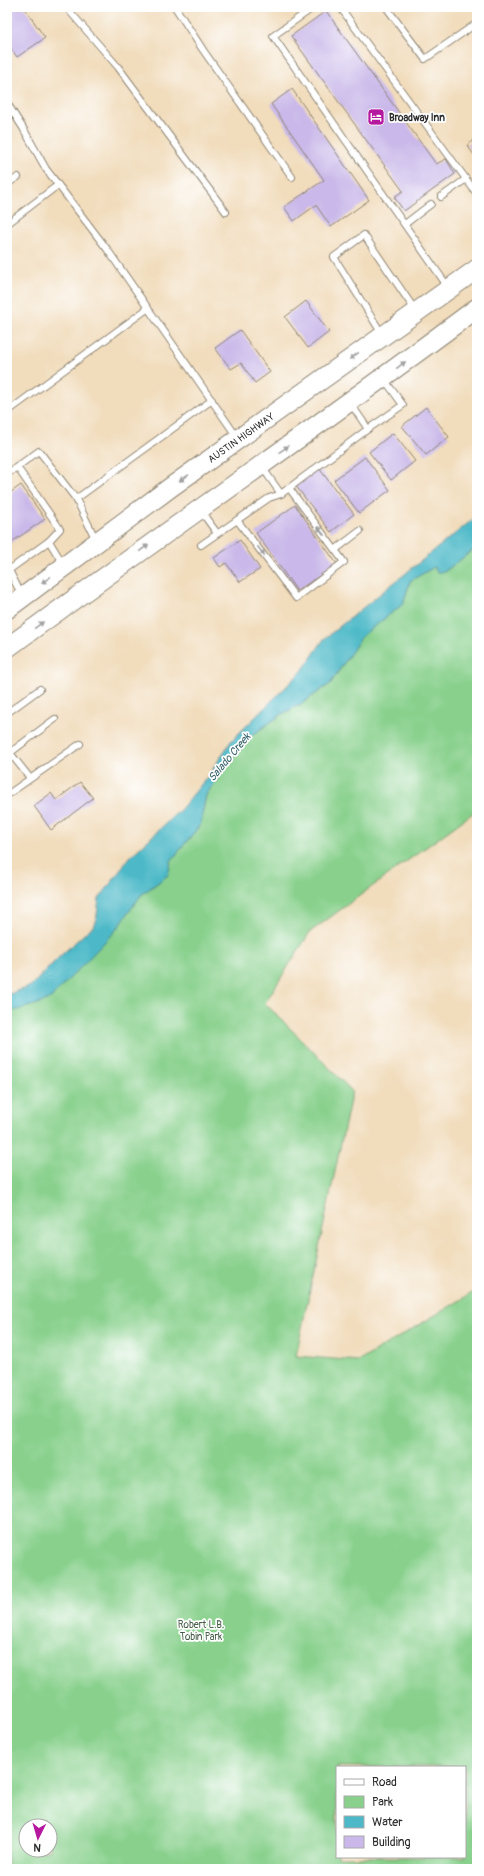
<svg xmlns="http://www.w3.org/2000/svg" width="484" height="1876" viewBox="0 0 484 1876" font-family="Pangolin,sans-serif">
  <rect width="100%" height="100%" fill="#fff"/>
  <filter id="ink" filterUnits="userSpaceOnUse"><feTurbulence type="fractalNoise" baseFrequency=".025" numOctaves="2"/><feDisplacementMap in="SourceGraphic" scale="8" xChannelSelector="R" yChannelSelector="G"/><feConvolveMatrix kernelMatrix="1 2 1 2 8 2 1 2 1" color-interpolation-filters="sRGB"/></filter>
  <filter id="wash" filterUnits="userSpaceOnUse"><feTurbulence type="fractalNoise" baseFrequency=".012" numOctaves="4" result="noise"/><feDisplacementMap in="SourceGraphic" scale="16" xChannelSelector="R" yChannelSelector="G"/><feGaussianBlur stdDeviation="0.9" result="paint"/><feColorMatrix in="noise" values="0 0 0 0 0 0 0 0 0 0 0 0 0 0 0 0 0 1.4 0 .05"/><feComposite in="paint" operator="in"/></filter>
  <g filter="url(#wash)">
    <rect width="100%" height="100%" fill="#f1dcbb"/>
    <path fill="#88d08c" stroke="#5a7e5c" fill-rule="evenodd" d="M477,547V810L310,932L265,1003L352,1091L296,1356L359,1361L477,1290V1869H7V1013L24,1007L116,930L141,895L168,875L171,861L200,825L206,795L244,741L282,714L301,704L330,684L362,636L403,604L410,581L434,567L444,572ZM337,1767H465V1857H337ZM26,1826H50V1850H26Z"/>
    <polygon fill="#4db9c8" stroke="#3c727a" points="477,516 477,547 444,572 437,572 434,567 410,581 403,604 362,636 330,684 301,704 282,714 244,741 206,795 200,825 171,861 168,875 141,895 116,930 52,997 41,1003 7,1013 7,995 31,986 59,957 93,926 96,922 99,899 130,857 181,809 209,775 231,741 302,671 324,639"/>
    <g id="blocks">
      <g fill="#c9b8e9">
        <polygon points="7,7 24,7 45,38 17,57 7,43"/>
        <polygon points="326,11 436,164 446,159 455,174 404,211 394,197 403,191 291,36"/>
        <polygon points="292,89 369,200 331,227 316,205 294,221 284,207 324,180 271,104"/>
        <polygon points="477,138 477,159 467,145"/>
        <polygon points="306,301 329,332 308,348 285,317"/>
        <polygon points="240,330 270,372 255,383 241,363 231,369 215,348"/>
        <polygon points="426,407 449,437 426,455 402,426"/>
        <polygon points="393,433 415,461 391,480 369,452"/>
        <polygon points="365,457 390,490 359,513 334,480"/>
        <polygon points="318,467 354,514 331,532 295,485"/>
        <polygon points="21,485 45,519 9,544 7,541 7,495"/>
        <polygon points="295,505 337,564 297,591 256,533"/>
        <polygon points="240,540 260,569 240,582 226,563 220,567 214,558"/>
        <polygon points="80,782 93,798 51,830 34,806 51,793 56,800"/>
      </g>
    </g>
  </g>
  <g filter="url(#ink)">
    <use href="#blocks" fill-opacity="0" stroke="#8e8473" stroke-width="1"/>
    <g fill="none" stroke-linecap="round" stroke-linejoin="round">
      <g stroke="#8e8473" stroke-width="8">
        <g id="service">
          <polyline points="66,7 118,67 226,212"/>
          <polyline points="175,7 203,50 292,177"/>
          <polyline points="314,7 273,36 448,287"/>
          <polyline points="340,7 477,194"/>
          <polyline points="386,7 425,59 477,23"/>
          <polyline points="7,103 23,128 46,169 107,249 237,437"/>
          <polyline points="7,184 18,177"/>
          <polyline points="441,197 466,179"/>
          <polyline points="7,224 58,185"/>
          <polyline points="405,224 431,204"/>
          <polyline points="382,334 334,257 364,235 415,310"/>
          <polyline points="7,412 147,309"/>
          <polyline points="368,429 403,405 384,379"/>
          <polyline points="17,467 60,529 49,541 9,570 22,596"/>
          <polyline points="262,467 281,494"/>
          <polyline points="7,474 39,451 76,499 96,540"/>
          <polyline points="76,499 212,400"/>
          <polyline points="200,510 217,533"/>
          <polyline points="237,520 296,598 344,562 289,488"/>
          <polyline points="49,541 63,564"/>
          <polyline points="201,545 269,498 281,494 368,429 351,404"/>
          <polyline points="335,550 360,531"/>
          <polyline points="7,713 40,689"/>
          <polyline points="7,749 30,778"/>
          <polyline points="7,755 55,719"/>
          <polyline points="7,795 80,744"/>
        </g>
      </g>
      <g stroke="#8e8473" stroke-width="21">
        <g id="primary">
          <path id="s1" d="M7,609L171,487L477,269"/>
          <path d="M7,648C163,534 322,424 477,308"/>
        </g>
      </g>
      <use href="#service" stroke="#fff" stroke-width="6"/>
      <use href="#primary" stroke="#fff" stroke-width="19"/>
    </g>
    <defs><path id="oneway-solid" d="M-6-.8H1V-3.2L6.5 0L1 3.2V.8H-6Z"/></defs>
    <g fill="#a0a0a0">
      <use href="#oneway-solid" transform="translate(354 356) rotate(144)"/>
      <use href="#oneway-solid" transform="translate(401 365) rotate(-37)"/>
      <use href="#oneway-solid" transform="translate(284 449) rotate(-35)"/>
      <use href="#oneway-solid" transform="translate(184 478) rotate(146)"/>
      <use href="#oneway-solid" transform="translate(321 531) rotate(-127)"/>
      <use href="#oneway-solid" transform="translate(144 548) rotate(-36)"/>
      <use href="#oneway-solid" transform="translate(261 551) rotate(53)"/>
      <use href="#oneway-solid" transform="translate(46 580) rotate(145)"/>
      <use href="#oneway-solid" transform="translate(39 625) rotate(-36)"/>
    </g>
  </g>
  <defs>
    <g id="hotel-square" transform="scale(0.9)"><rect x="-9" y="-9" width="18" height="18" rx="4" fill="#b5179e" stroke="#fff"/><path d="M-6-4.5h1.5V1H6V5H4.5V3h-9V5H-6ZM-4 0a1.8 1.8 0 1 1 3.6 0ZM.5 0V-2.5h3Q6-2.5 6 0Z" fill="#fff"/></g>
  </defs>
  <g fill-rule="evenodd">
    <use href="#hotel-square" x="376" y="117"/>
  </g>
  <g text-anchor="middle" stroke-width="3.5" stroke-linejoin="round" paint-order="stroke">
    <g font-size="10" font-weight="bold" fill="#2b2b2b" stroke="#fff" text-anchor="start">
      <text x="389" y="121">Broadway Inn</text>
    </g>
    <g font-size="10" fill="#2b2b2b" stroke="#fff">
      <text dy="4" stroke="none"><textPath href="#s1" startOffset="290">AUSTIN HIGHWAY</textPath></text>
    </g>
    <g font-size="10" fill="#475d48" stroke="#fff">
      <text x="201" y="1628">Robert L.B.<tspan x="201" dy="12">Tobin Park</tspan></text>
    </g>
    <g font-size="11" font-style="italic" fill="#39646a" stroke="#fff">
      <text transform="translate(229 757) rotate(-50)" y="4">Salado Creek</text>
    </g>
  </g>
  <rect width="484" height="1876" fill="none" stroke="#fff" stroke-width="24"/>
  <rect x="336" y="1766" width="130" height="92" fill="#ffffff" stroke="#aaaaaa"/>
  <rect x="344" y="1779" width="20" height="6" fill="#ffffff" stroke="#aaaaaa"/>
  <text x="372" y="1786" font-size="12" fill="#2b2b2b">Road</text>
  <rect x="344" y="1796" width="20" height="12" fill="#88d08c" stroke="#aaaaaa"/>
  <text x="372" y="1806" font-size="12" fill="#2b2b2b">Park</text>
  <rect x="344" y="1816" width="20" height="12" fill="#4db9c8" stroke="#aaaaaa"/>
  <text x="372" y="1826" font-size="12" fill="#2b2b2b">Water</text>
  <rect x="344" y="1836" width="20" height="12" fill="#c9b8e9" stroke="#aaaaaa"/>
  <text x="372" y="1846" font-size="12" fill="#2b2b2b">Building</text>
  <g transform="translate(38 1838) rotate(185)"><circle r="19" fill="#ffffff" stroke="#aaaaaa"/>
  <path d="M0-3L7 15L0 10L-7 15Z" fill="#b5179e"/>
  <text y="-6" font-size="11" font-weight="bold" text-anchor="middle" fill="#2b2b2b">N</text>
  </g>
</svg>
